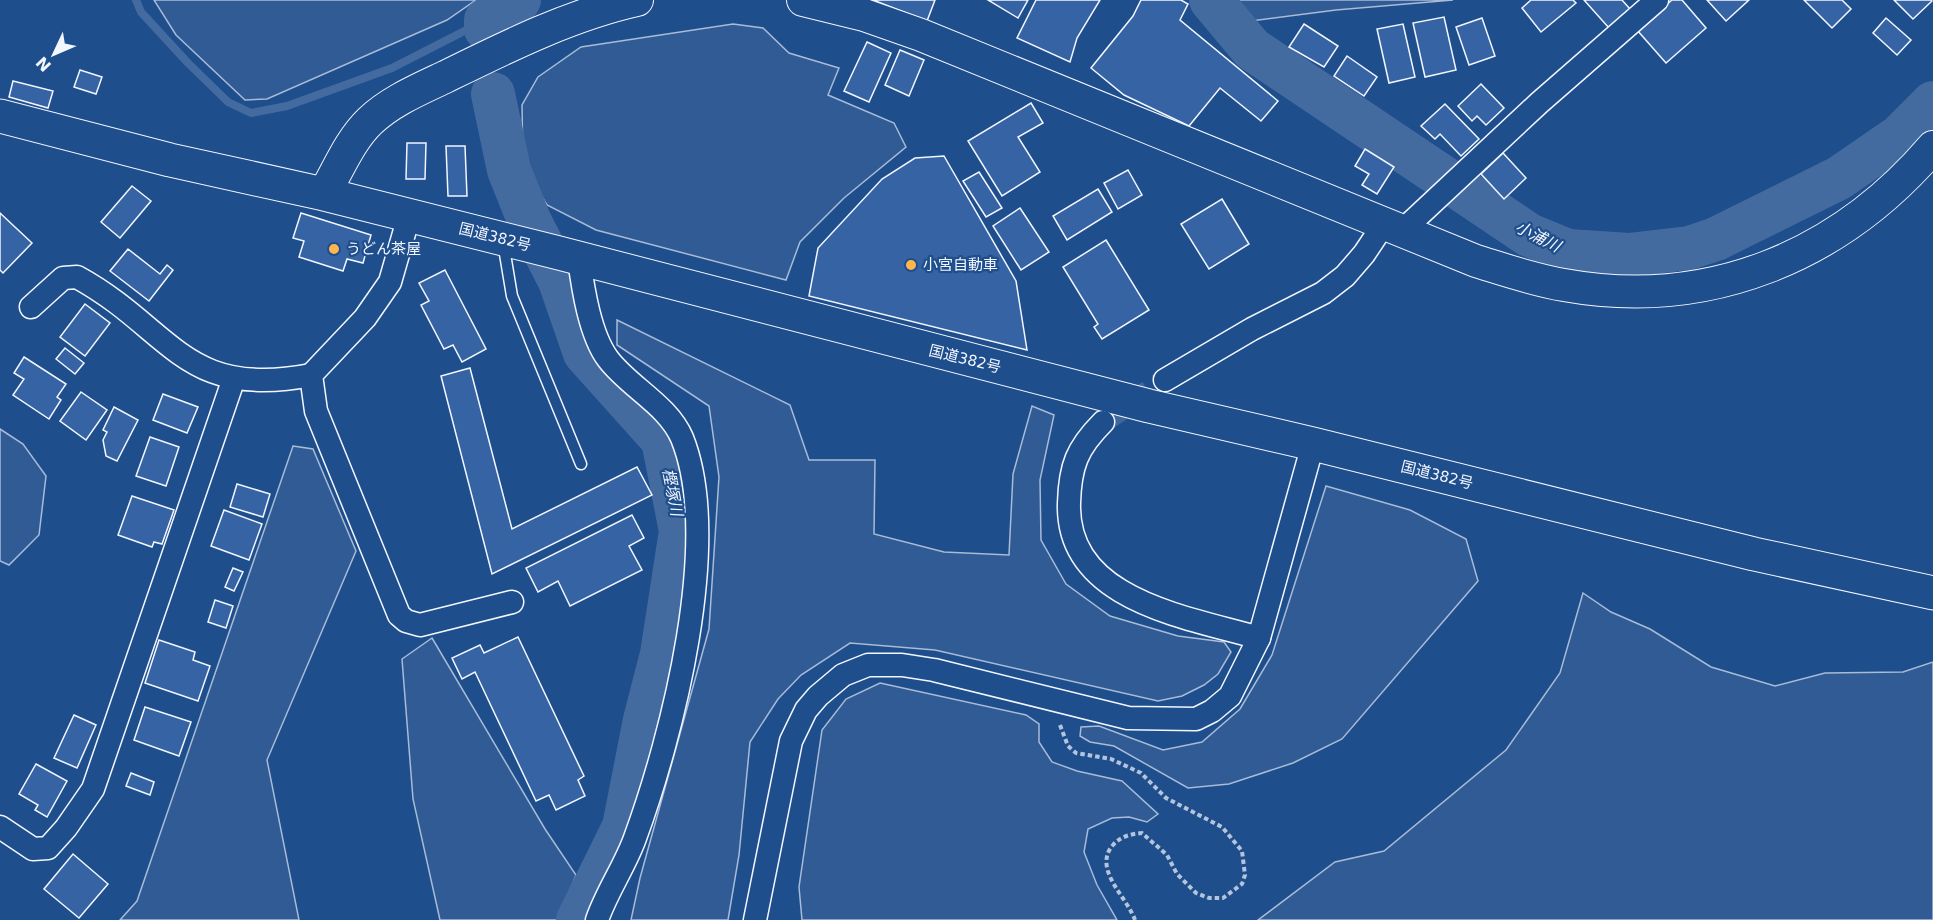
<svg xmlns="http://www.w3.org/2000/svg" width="1933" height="920" viewBox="0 0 1933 920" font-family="'DejaVu Sans','Noto Sans JP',sans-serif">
  <rect width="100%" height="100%" fill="#1f4e8c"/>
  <g fill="#305b95" stroke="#a8bbd7" stroke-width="1.5">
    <polygon points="154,0 476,0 447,20 267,99 245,100 176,35"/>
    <polygon points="1231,0 1453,0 1336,10 1251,21"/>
    <polygon points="733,24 763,28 789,53 839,68 828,95 894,123 906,147 844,198 800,242 786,280 596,230 547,205 523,166 522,105 538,77 581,47"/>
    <polygon points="617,320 790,405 809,460 875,460 874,534 944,552 1009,555 1013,474 1032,406 1054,415 1040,480 1041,540 1066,584 1110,616 1178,636 1224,642 1231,652 1218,674 1204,685 1182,696 1158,701 935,650 850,643 801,675 778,699 750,742 739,855 728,920 631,920 640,878 709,629 719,477 709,406 617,345"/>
    <polygon points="0,429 23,444 46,476 39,535 9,565 0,561"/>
    <polygon points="293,446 313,449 356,551 267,760 299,920 120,920 137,901"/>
    <polygon points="1326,486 1410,510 1466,539 1478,581 1342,739 1293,763 1229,784 1188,788 1114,746 1090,742 1080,736 1081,727 1099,726 1163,750 1202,742 1240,709 1272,655"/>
    <polygon points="1583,593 1611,612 1650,629 1711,667 1775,686 1825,673 1903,672 1933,662 1933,920 1258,920 1335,862 1384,851 1506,750 1560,673"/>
    <polygon points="432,638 545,829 576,875 559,920 440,920 413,799 402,659"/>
    <polygon points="880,683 1026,715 1039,724 1039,742 1052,762 1077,771 1122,781 1158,814 1147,822 1129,817 1112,818 1088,829 1084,852 1097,885 1117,920 802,920 799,887 822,730 846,699"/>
  </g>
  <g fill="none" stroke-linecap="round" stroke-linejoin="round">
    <polyline stroke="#446ba0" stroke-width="8" points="136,0 141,12 188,63 228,102 251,113 287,106 392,68 486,20"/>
    <g stroke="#446ba0" stroke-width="44">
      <polyline points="1211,0 1252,49 1529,235 1568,251 1629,255 1689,248 1716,239 1839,178 1900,136 1933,103"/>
      <polyline points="486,29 486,20 519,0"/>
      <polyline points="493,94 509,170 529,220 560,281 585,353 663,440 681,531 662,654 645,720 624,827 578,920"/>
    </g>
  </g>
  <g fill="#3563a3" stroke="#f2f6ff" stroke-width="1.5">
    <polygon points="873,0 935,0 927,21"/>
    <polygon points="988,0 1028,0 1018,18"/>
    <polygon points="1036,0 1100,0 1077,38 1070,62 1017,38"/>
    <polygon points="1141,0 1181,0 1188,4 1180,20 1278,101 1261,121 1220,88 1189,126 1124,95 1091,68 1133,16"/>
    <polygon points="1531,0 1573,0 1576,3 1541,32 1522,8"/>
    <polygon points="1584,0 1622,0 1630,9 1609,28"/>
    <polygon points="1672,0 1682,0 1706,28 1666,63 1637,30"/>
    <polygon points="1707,0 1749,0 1726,21"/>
    <polygon points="1804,0 1842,0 1851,9 1832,28"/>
    <polygon points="1894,0 1931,0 1932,1 1913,19"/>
    <polygon points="1444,17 1456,70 1425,77 1413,23"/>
    <polygon points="1482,18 1495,56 1469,65 1456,27"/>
    <polygon points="1886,18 1911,40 1897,55 1873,33"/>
    <polygon points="1304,24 1338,46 1324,67 1289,47"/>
    <polygon points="1403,24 1415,77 1389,83 1377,29"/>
    <polygon points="867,42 891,53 869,102 844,91"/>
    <polygon points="900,50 924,60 909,96 885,85"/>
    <polygon points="1347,56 1377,77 1364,96 1334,76"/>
    <polygon points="80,70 102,77 96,94 74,87"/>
    <polygon points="13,81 53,91 48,108 9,97"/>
    <polygon points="1481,84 1504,108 1486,125 1477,116 1472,121 1458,106"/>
    <polygon points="1031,103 1043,123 1018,137 1040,172 1002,196 968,141"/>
    <polygon points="1445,104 1479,139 1461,156 1440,134 1435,139 1421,126"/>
    <polygon points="407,143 426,143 425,179 406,179"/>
    <polygon points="446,146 465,146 467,196 448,196"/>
    <polygon points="1365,149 1394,167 1377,194 1362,185 1369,174 1355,166"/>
    <polygon points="1503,153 1526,178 1504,199 1481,174"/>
    <polygon points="944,156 1016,281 1027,350 809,296 818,248 882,179 915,158"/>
    <polygon points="1128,170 1142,195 1118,209 1104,183"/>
    <polygon points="979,172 1002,208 986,217 963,181"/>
    <polygon points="132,186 151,201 120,238 101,222"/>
    <polygon points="1098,189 1112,212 1067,240 1053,216"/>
    <polygon points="1222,199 1249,244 1209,269 1181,224"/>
    <polygon points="1020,208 1049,252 1021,270 993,226"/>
    <polygon points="0,213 32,243 3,273 0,270"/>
    <polygon points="301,213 371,235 363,263 347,259 343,271 299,257 304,241 293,238"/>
    <polygon points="1106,240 1149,310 1102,339 1094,327 1098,324 1063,267"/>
    <polygon points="128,249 160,274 167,265 173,270 149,301 110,271"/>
    <polygon points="445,270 486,349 462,362 453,345 444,349 421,305 429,301 419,283"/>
    <polygon points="85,304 110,323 85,356 60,337"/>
    <polygon points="65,348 84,363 75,374 56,359"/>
    <polygon points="24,357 66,384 57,397 61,400 49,419 13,395 24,379 14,373"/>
    <polygon points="470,368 512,529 637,467 652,495 492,574 441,376"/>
    <polygon points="81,392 107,410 86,440 60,421"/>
    <polygon points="163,394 198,407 187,433 153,420"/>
    <polygon points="114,407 138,420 117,461 106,456 103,440 107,432 103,430"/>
    <polygon points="150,437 179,447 166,486 136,476"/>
    <polygon points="237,484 270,494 263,517 230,507"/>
    <polygon points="132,496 174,510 162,544 154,542 152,547 118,535"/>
    <polygon points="224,510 262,524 249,560 211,546"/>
    <polygon points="632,515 644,538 629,546 642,570 570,606 558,581 538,592 526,568"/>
    <polygon points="233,568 243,572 234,591 225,587"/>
    <polygon points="215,600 233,606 226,628 208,622"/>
    <polygon points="518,637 584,776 578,780 585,796 556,810 549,795 536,801 475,672 462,679 452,658 480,645 484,653"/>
    <polygon points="159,640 195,652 193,660 210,666 198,701 145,683"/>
    <polygon points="145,707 191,722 179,756 134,740"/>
    <polygon points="74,715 96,725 77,768 54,758"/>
    <polygon points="36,764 67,781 47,817 35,810 38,805 19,794"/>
    <polygon points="131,773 154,782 150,795 126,786"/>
    <polygon points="73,854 108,884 79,918 44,889"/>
  </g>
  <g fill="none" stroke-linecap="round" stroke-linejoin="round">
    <polyline stroke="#3f679d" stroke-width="22" stroke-dasharray="22 11" stroke-linecap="butt" points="1103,422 1165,380"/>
    <g stroke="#f2f6ff" stroke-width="13">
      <polyline id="lane" points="503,242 512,296 581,464"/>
    </g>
    <g stroke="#f2f6ff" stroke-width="25">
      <g id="street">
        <polyline points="409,216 390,282 365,318 311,375 316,411 399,615 406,621 420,625 512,602"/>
        <polyline points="1402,231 1539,103 1657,0"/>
        <path d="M579,259C583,289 590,335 608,359C629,387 668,405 682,438C723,540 672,737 635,838C625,866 607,891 597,920"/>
        <path d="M31,307L63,278L77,277C172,329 183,400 311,375"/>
        <polyline points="1165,380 1252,329 1323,293 1345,276 1364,254 1384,224"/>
        <path d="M1103,422C1077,448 1070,466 1069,503C1066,601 1188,617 1259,638"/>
        <polyline points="0,827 33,849 48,848 66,828 93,789 234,378"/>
        <polyline points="755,920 791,741 806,710 818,696 843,675 868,665 902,665 934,670 1128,718 1196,719 1212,711 1230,696 1259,638 1313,444"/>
      </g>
    </g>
    <g stroke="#f2f6ff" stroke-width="34">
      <g id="secondary">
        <path d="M803,0L864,15L921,35L1476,261C1505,270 1534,280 1564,285C1708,311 1839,257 1933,147"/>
        <path d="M324,194C338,170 350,140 370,121C391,101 420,89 445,77C506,47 570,15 637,0"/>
      </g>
    </g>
    <g stroke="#f2f6ff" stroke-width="35">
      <polyline id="highway" points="0,116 170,160 324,194 559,253 1149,406 1313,444 1754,554 1933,593"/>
    </g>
    <path stroke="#b3c4dc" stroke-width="4" stroke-dasharray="4.5 3" stroke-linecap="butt" d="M1060,725L1068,746L1076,753L1111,759L1141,773L1166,798L1222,827L1242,851L1245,875L1242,884L1223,898H1209L1196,893L1177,874L1167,855L1142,833C1131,834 1121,836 1113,845C1092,869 1127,897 1135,920"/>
    <use href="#lane" stroke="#1f4e8c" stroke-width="10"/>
    <use href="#street" stroke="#1f4e8c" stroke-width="22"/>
    <use href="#secondary" stroke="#1f4e8c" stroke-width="32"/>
    <use href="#highway" stroke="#1f4e8c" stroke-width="33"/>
  </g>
  <g fill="#ffb74d" stroke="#1f4e8c" stroke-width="2">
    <circle cx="334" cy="249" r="6"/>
    <circle cx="911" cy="265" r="6"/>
  </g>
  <g text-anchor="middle" stroke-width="4.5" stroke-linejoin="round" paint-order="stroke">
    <g font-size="15" fill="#f2f6ff" stroke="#1f4e8c">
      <text transform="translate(495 237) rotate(14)" y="5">国道382号</text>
      <text transform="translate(965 359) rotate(14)" y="5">国道382号</text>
      <text transform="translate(1437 475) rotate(14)" y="5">国道382号</text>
    </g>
    <g font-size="15" fill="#f2f6ff" stroke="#1f4e8c" text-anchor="start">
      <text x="346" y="254">うどん茶屋</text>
      <text x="923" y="270">小宮自動車</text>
    </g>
    <g font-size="16" font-style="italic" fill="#f2f6ff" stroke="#1f4e8c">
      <text transform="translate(1538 236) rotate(27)" y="6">小浦川</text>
      <text transform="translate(673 492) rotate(79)" y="6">樫塚川</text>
    </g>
  </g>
  <g transform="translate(54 54) rotate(226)" stroke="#1f4e8c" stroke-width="4.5" paint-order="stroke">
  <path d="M0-4.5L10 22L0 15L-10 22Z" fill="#f2f6ff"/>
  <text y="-9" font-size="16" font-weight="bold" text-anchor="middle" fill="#f2f6ff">N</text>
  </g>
</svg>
